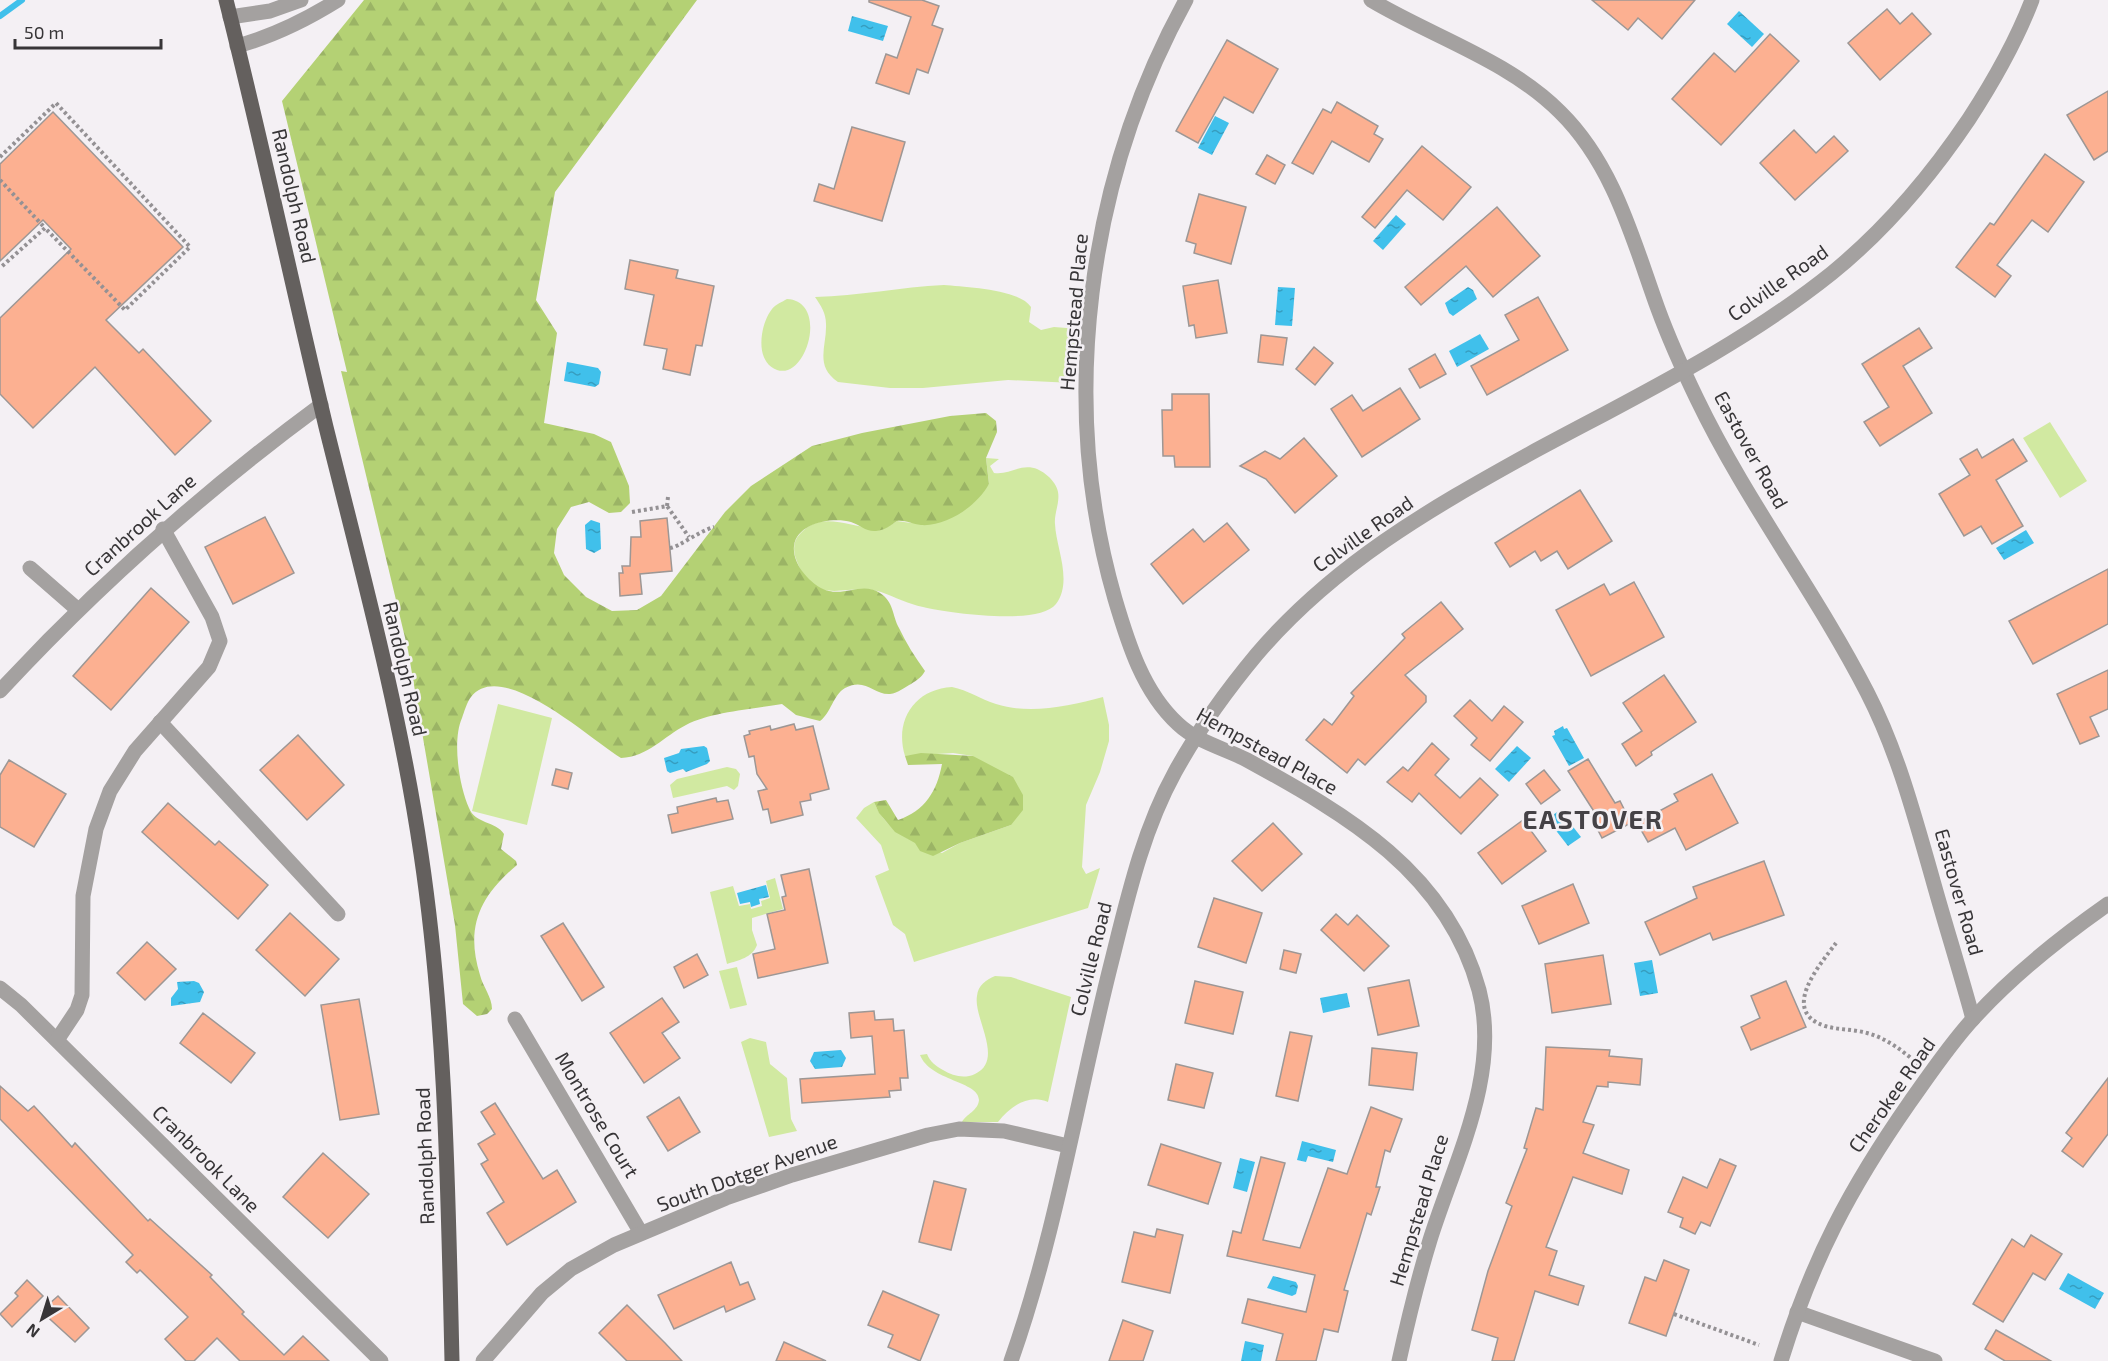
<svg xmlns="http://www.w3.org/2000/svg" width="2108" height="1361" viewBox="0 0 2108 1361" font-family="'Exo 2',sans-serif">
  <defs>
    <pattern id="forest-firs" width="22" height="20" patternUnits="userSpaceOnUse" patternTransform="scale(1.5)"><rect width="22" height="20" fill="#b4d174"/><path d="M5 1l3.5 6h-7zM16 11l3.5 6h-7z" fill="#9bb465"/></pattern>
    <pattern id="water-ripples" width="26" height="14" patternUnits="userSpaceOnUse" patternTransform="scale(1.5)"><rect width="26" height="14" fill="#40c0eb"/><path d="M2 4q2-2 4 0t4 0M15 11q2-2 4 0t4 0" fill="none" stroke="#369dbf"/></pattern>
  </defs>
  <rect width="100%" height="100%" fill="#f4f0f4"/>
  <g fill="#d1e9a1">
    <path d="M944,285C965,287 1019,289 1031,307L1029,322L1041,330L1054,327L1079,329L1073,383L1008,380L923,388H890L838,382C814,366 827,346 826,324C826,313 821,306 815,297C858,296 901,287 944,285Z"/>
    <path d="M787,299C829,301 807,380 777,370C754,362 760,324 772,309C776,304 782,302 787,299Z"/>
    <polygon points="2050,422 2087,481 2060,498 2023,438"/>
    <path d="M986,458L999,459L990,466L994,473C1013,476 1026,456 1049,477C1053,481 1057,486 1058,492C1060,503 1054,513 1055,524C1056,548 1073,581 1056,604C1039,626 949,613 923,607C908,604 895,597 881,592C846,581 815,611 796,559C793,550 793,541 800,534C827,502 867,543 897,521L911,523L973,503L989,484Z"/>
    <path d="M952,687C968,690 980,699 996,704C1030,715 1069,706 1103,697L1109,725V741L1100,772L1086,805L1082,867L1086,874L1100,868L1088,908L914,962L905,934L893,925L875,876L889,870L881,845L856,818L864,808L874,802C887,833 913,842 942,853L960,843L1011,825L973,756L953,753L905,756C894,720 915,689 952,687Z"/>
    <polygon points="498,704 552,718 527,825 472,811"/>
    <polygon points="727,767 736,769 740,774 738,786 734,790 727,786 673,798 670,785 677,779"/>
    <path d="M775,878L783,909L752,918V930L757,945C752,958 739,960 727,964L710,892L733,886L739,906L750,904L751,909L762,906L761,901L770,898L766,881Z"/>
    <polygon points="737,967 747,1005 730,1009 719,971"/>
    <path d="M995,976L1011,977L1071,997L1048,1102C1028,1093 1010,1107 998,1122H962C966,1114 978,1111 979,1100C979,1081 930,1081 920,1055L927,1054C930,1062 936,1066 943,1070C953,1076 964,1079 975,1074C1005,1060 973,1018 977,996C978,985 986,980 995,976Z"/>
    <polygon points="750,1038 766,1042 770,1064 787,1078 791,1119 797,1131 769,1137 741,1042"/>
  </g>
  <g fill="url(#forest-firs)">
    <path d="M364,0H697L555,192L536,300L557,333L544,423L594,434L611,442L629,486L630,503L621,512L609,513L589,502L571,507L557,529L554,553L564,575L586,597L612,611L637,610L661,596L725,512L751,486L812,446L862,433L950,416L986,413L996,421L997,432L986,458L989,484C977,506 946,527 921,525C912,524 905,520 897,521C890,526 885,530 876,531C866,532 860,525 851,522C832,517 797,523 794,546C793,555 797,564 802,571C834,612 855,577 880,593C894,602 892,615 899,628C906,643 915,657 925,671C922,677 917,680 911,684C905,687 898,693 890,694C873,695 866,677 845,688C833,695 831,713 820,721L796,715L782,704C754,709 711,712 686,725C664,736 648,757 621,758C592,741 502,657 471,697C467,702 464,712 462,718C452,740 459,786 469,808C475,824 496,821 504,834L501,849L516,861L517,865C480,896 465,927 480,975C483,987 492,997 492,1009L487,1014L477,1016L463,1004L455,925L408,650L341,371L347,372L282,101Z"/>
    <path d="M921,753L973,756L1013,777L1023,795V810L1011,825L960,843L933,856L920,851L915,843L895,832L879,813L874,802L886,800L898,820C925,811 937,791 942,764L908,765L905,756Z"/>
  </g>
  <g fill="url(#water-ripples)">
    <polygon points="1739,11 1764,34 1752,47 1727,24"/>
    <polygon points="852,16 888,26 883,41 848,31"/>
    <polygon points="1215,116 1229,123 1212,155 1198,148"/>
    <polygon points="1396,215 1406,224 1383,250 1373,241"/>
    <polygon points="1278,287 1295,288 1292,326 1275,325"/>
    <polygon points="1468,287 1473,290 1477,299 1453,316 1449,313 1445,303"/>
    <polygon points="1480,334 1489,349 1457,367 1449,351"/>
    <polygon points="567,362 598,368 601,372 599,384 595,387 564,381"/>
    <polygon points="591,520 600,523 601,549 594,553 586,549 585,525"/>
    <polygon points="2026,530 2034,543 2004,560 1996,548"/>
    <polygon points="1563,726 1564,729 1567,728 1584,758 1569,766 1552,736 1555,735 1554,731"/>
    <polygon points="704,746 707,748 710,761 707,764 686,772 683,769 670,773 667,771 664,758 679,753 681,749"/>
    <polygon points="1517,746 1531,758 1509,782 1495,769"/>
    <polygon points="1560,810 1581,837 1568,846 1547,819"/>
    <polygon points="766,885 769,897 759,899 760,904 751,907 750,902 740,904 737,893"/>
    <polygon points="1652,960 1658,993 1640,996 1634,963"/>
    <polygon points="194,981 199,983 204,992 200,1002 171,1006 171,998 178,989 177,982"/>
    <polygon points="1347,993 1350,1007 1323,1013 1320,998"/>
    <polygon points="841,1050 846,1058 842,1067 815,1069 810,1061 814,1052"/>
    <polygon points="1302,1141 1336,1150 1333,1162 1308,1156 1306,1162 1297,1160"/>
    <polygon points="1240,1158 1255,1162 1247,1192 1233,1188"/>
    <polygon points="2068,1273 2104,1293 2095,1309 2059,1289"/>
    <polygon points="1273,1276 1296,1282 1298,1286 1296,1294 1292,1296 1267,1288"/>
    <polygon points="1245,1341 1264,1345 1261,1361 1241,1361"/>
  </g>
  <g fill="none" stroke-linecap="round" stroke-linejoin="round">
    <polyline stroke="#40c0eb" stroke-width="6" points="0,16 22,0"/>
  </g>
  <g fill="#fcb091" stroke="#9d9795" stroke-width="1.5">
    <polygon points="869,0 922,0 939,6 932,25 943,29 928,73 917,69 909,94 876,83 886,54 897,58 911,17 869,2"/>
    <polygon points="1592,0 1695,0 1662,39 1638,18 1628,30"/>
    <polygon points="1887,9 1900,24 1912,13 1931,34 1880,80 1848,43"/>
    <polygon points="1770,34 1799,61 1721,145 1672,99 1714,53 1735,72"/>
    <polygon points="1227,40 1278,69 1253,113 1224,97 1198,143 1176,131"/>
    <polygon points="2108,91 2108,151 2094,160 2067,115"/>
    <polygon points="1337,102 1378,126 1374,134 1383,139 1369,162 1332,141 1313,174 1292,163 1323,109 1331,113"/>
    <polygon points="53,112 183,247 106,320 139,353 143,349 211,421 175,455 95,367 33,428 0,394 0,318 71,249 43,220 0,261 0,164"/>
    <polygon points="852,127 905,142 882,221 814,201 819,184 834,189"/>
    <polygon points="1794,130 1816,153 1834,136 1848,151 1795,200 1760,163"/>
    <polygon points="1422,146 1471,187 1443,220 1407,190 1375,228 1362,217"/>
    <polygon points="2045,154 2084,182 2048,232 2032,220 1997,265 2011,276 1995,297 1956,267 1990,223 1994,225"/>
    <polygon points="1267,155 1285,165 1275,184 1256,174"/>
    <polygon points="1199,194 1246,207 1231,264 1194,253 1196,244 1186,241"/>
    <polygon points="1497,207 1540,256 1493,297 1466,266 1421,305 1405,287"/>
    <polygon points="630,260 678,270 676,278 714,286 702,346 696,345 690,375 663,369 667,349 644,345 654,295 625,289"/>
    <polygon points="1218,280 1227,333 1196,338 1194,325 1189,326 1183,286"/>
    <polygon points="1538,297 1568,350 1487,395 1471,366 1519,340 1505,315"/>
    <polygon points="1919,328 1932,348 1903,366 1932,413 1880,446 1864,422 1889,407 1862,364"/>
    <polygon points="1261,335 1287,338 1283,365 1258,362"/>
    <polygon points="1314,347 1333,363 1315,385 1296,369"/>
    <polygon points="1435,354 1446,374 1420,388 1409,369"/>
    <polygon points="1400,388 1420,419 1362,457 1331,409 1352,395 1363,411"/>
    <polygon points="1172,394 1209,394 1210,467 1175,467 1174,456 1163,456 1162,410 1172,410"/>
    <polygon points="1304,438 1337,476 1295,513 1266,479 1240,466 1265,451 1280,459"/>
    <polygon points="2013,439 2027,461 1996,480 2023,526 1992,544 1981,526 1964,536 1939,494 1970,475 1960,459 1977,449 1982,458"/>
    <polygon points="1580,490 1612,541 1568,569 1557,551 1541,561 1535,551 1510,567 1495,543"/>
    <polygon points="265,517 294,573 233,604 205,547"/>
    <polygon points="667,518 672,571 640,574 642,594 620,596 619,573 623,573 622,566 630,566 631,537 641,537 640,521"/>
    <polygon points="1227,523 1249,550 1183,604 1151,564 1193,529 1204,542"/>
    <polygon points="2108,569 2108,624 2033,664 2009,621"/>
    <polygon points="1634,582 1664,637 1591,676 1556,610 1604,584 1610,595"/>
    <polygon points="151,588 189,622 111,710 73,676"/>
    <polygon points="1441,602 1463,629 1405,675 1426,696 1426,702 1365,765 1358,759 1347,773 1306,740 1324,719 1332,725 1354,696 1351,693 1405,638 1402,634"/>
    <polygon points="2108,670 2108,709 2090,717 2099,736 2080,744 2057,694"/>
    <polygon points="1664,675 1696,722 1651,752 1652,755 1636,766 1622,744 1642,731 1623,703"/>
    <polygon points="1470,700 1492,721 1504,706 1523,722 1490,761 1471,745 1477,738 1454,716"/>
    <polygon points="794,724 796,730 813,726 829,789 810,794 811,800 800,802 803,815 771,823 768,809 763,810 758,791 767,789 757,774 754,756 749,757 744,736 750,734 749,731 770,726 771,730"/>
    <polygon points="298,735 344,785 307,820 260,770"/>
    <polygon points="1432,743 1449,759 1435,775 1460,798 1480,778 1498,795 1461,834 1419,793 1412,802 1387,782 1403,767 1408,771"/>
    <polygon points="1588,759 1615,803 1620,801 1631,823 1602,838 1590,815 1595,813 1568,771"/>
    <polygon points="9,760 66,794 34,847 0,827 0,775"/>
    <polygon points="556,769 572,773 568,789 552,785"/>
    <polygon points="1544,770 1560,790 1541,804 1526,784"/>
    <polygon points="1712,774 1738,823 1686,850 1675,828 1648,842 1637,823 1678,801 1674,794"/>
    <polygon points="716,798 717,802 728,800 733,819 672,833 668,815 678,813 677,807"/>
    <polygon points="168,803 215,845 219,841 268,885 238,919 142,832"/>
    <polygon points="1523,820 1546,851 1502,884 1478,853"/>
    <polygon points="1273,823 1302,854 1262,891 1232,861"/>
    <polygon points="1764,861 1784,915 1713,940 1710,933 1660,955 1645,922 1697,898 1693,887"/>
    <polygon points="809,869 828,963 758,978 753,954 775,949 767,914 785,910 782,897 786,896 781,875"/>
    <polygon points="1573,884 1589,923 1539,944 1522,906"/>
    <polygon points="1214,898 1262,913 1246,963 1198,947"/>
    <polygon points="290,913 339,959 305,996 256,950"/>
    <polygon points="1336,914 1348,925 1357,915 1389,946 1364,971 1321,930"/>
    <polygon points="563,923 604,987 582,1001 541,936"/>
    <polygon points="147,942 176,969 145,1000 117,973"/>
    <polygon points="1284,950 1301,954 1296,973 1280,969"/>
    <polygon points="697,954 708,975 684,988 674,967"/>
    <polygon points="1603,955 1611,1004 1552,1013 1545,964"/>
    <polygon points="1409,980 1419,1026 1378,1035 1368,988"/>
    <polygon points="1195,981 1243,992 1233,1034 1185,1023"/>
    <polygon points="1786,981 1806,1027 1751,1050 1741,1027 1760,1018 1751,996"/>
    <polygon points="662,998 679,1022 662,1033 680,1058 644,1083 610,1033"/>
    <polygon points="359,999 379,1114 340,1120 321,1005"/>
    <polygon points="874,1011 875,1020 893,1019 894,1031 904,1030 908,1078 900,1078 901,1090 889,1091 890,1097 802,1103 800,1079 875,1074 872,1036 851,1038 849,1013"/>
    <polygon points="203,1013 255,1053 231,1083 180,1043"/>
    <polygon points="1290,1032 1312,1036 1298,1101 1276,1096"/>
    <polygon points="1546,1047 1610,1050 1609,1056 1642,1059 1640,1085 1608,1082 1608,1087 1597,1086 1583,1122 1594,1125 1583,1153 1629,1170 1622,1194 1573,1177 1546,1247 1557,1251 1549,1275 1584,1286 1578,1305 1535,1291 1514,1361 1492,1361 1498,1338 1472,1330 1488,1271 1512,1206 1506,1203 1527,1149 1524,1148 1536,1108 1543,1110"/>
    <polygon points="1372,1048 1417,1053 1413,1090 1369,1085"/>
    <polygon points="1176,1064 1213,1073 1204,1108 1168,1100"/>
    <polygon points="2108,1078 2108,1134 2083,1167 2062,1151 2072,1138 2066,1133"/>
    <polygon points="0,1086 28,1111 34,1106 72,1147 75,1143 148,1221 150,1219 212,1275 210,1277 244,1312 242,1314 284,1355 303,1336 329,1361 240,1361 217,1338 194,1361 186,1361 165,1339 188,1317 140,1270 137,1273 126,1262 133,1255 0,1119"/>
    <polygon points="679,1097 700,1132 668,1151 647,1117"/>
    <polygon points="495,1103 543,1179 557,1170 576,1202 507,1245 487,1213 504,1202 481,1164 488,1160 478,1144 495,1134 481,1112"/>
    <polygon points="1371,1107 1402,1119 1390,1152 1385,1150 1376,1187 1380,1187 1371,1215 1367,1213 1344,1290 1348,1291 1338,1332 1324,1329 1316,1361 1276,1361 1283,1334 1242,1323 1248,1299 1306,1312 1315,1275 1227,1256 1233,1231 1241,1233 1261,1157 1285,1163 1263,1240 1300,1248 1328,1168 1347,1174"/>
    <polygon points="1161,1144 1221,1163 1208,1204 1148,1185"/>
    <polygon points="323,1153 369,1194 328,1238 283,1197"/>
    <polygon points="1720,1159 1736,1166 1710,1226 1701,1222 1695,1234 1680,1227 1683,1218 1668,1212 1683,1177 1707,1188"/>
    <polygon points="934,1181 966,1189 951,1250 919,1242"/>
    <polygon points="1157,1229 1183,1235 1170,1293 1122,1282 1134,1232 1155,1237"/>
    <polygon points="2031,1235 2062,1254 2045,1280 2033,1273 2003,1322 1973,1304 2012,1239 2024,1247"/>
    <polygon points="1664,1260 1689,1270 1666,1336 1629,1323 1645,1277 1656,1281"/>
    <polygon points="731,1262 740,1285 748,1282 755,1299 726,1312 724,1306 674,1329 658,1295"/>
    <polygon points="27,1280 43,1296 12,1327 0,1314 18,1296 15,1293"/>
    <polygon points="883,1291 939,1315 920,1361 888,1347 893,1335 868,1325"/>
    <polygon points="58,1296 89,1328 75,1342 41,1311"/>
    <polygon points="627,1305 665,1343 682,1361 627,1361 599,1333"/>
    <polygon points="1123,1320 1153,1331 1143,1361 1109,1361"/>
    <polygon points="1996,1330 2051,1361 2005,1361 1985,1349"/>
    <polygon points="784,1342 826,1361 776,1361"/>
  </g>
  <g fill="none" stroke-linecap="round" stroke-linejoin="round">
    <g stroke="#949194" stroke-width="4" stroke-dasharray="3 3" stroke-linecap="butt">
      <polyline points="0,157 56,103 190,247 125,310 45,228"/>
      <polyline points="0,180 45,228 0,268"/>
      <polyline points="667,506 668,497"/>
      <polyline points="632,512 667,506 689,537"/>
      <path d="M670,548C679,547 699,531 714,527"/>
      <path d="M1836,943C1820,965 1779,1011 1825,1026C1838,1030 1853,1029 1867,1033C1886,1038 1903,1051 1918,1064"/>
      <polyline points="1674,1314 1759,1345"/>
    </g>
    <g stroke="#a4a1a0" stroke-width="15">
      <path d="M1186,0C1087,180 1058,402 1115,599C1128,643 1143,692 1178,724C1197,742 1224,748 1247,760C1347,815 1447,872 1479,990C1501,1074 1455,1160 1430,1240C1418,1279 1408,1320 1399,1361"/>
      <path d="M1371,0C1433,37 1508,60 1560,112C1614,165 1633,240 1658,309C1669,339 1683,370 1697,399C1746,501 1815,591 1867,692C1897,750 1914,814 1932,877C1945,924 1960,971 1973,1019"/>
      <polyline points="230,17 270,11 301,0"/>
      <path d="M237,46C274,36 306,20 338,0"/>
      <polyline points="30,568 77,609"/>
      <path d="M0,691C99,584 203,492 321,405"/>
      <polyline points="160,722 338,914"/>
      <polyline points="0,988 21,1005 381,1361"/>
      <polyline points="515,1019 641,1233"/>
      <polyline points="57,1040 77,1010 82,995 83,896 96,829 110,791 135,751 209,667 220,641 212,617 163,529"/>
      <polyline points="1797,1312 1935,1361"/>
      <polyline points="483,1361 542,1293 571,1269 614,1245 726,1198 792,1175 928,1135 959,1129 1004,1131 1068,1146"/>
      <path d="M1011,1361C1057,1231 1078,1093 1112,960C1128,896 1143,830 1175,772C1197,732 1227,690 1257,654C1334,564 1428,510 1531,453C1633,398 1741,346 1832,273C1886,229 1930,177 1969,119C1993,82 2016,42 2032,0"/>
      <path d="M1781,1361C1812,1260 1850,1188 1910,1102C1930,1074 1950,1044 1973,1019C2012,976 2061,937 2108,904"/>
    </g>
    <path stroke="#64605e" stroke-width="15" d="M226,0C262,142 292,285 326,427C361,568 400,710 421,854C446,1022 448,1192 452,1361"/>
  </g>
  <g text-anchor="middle" stroke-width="5" stroke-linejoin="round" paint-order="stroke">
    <g font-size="20" fill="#373537" stroke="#f4f0f4">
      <text transform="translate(294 196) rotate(77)" y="7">Randolph Road</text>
      <text transform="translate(1778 283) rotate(-35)" y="7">Colville Road</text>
      <text transform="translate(1074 312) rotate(-85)" y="7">Hempstead Place</text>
      <text transform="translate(1751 450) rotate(61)" y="7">Eastover Road</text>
      <text transform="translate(140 525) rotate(-42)" y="7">Cranbrook Lane</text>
      <text transform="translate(1363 534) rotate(-35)" y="7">Colville Road</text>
      <text transform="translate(405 669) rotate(77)" y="7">Randolph Road</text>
      <text transform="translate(1267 751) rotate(29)" y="7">Hempstead Place</text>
      <text transform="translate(1959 892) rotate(74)" y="7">Eastover Road</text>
      <text transform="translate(1091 959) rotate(-76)" y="7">Colville Road</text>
      <text transform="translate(1892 1095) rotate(-55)" y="7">Cherokee Road</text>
      <text transform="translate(597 1115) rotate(59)" y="7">Montrose Court</text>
      <text transform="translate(425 1156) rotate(-92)" y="7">Randolph Road</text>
      <text transform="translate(206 1159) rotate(45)" y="7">Cranbrook Lane</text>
      <text transform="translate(747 1173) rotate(-20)" y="7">South Dotger Avenue</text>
      <text transform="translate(1419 1210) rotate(-73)" y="7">Hempstead Place</text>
    </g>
    <g font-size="26" font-weight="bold" letter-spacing="1.5" fill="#454246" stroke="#f4f0f4">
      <text x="1593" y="829">EASTOVER</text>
    </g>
  </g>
  <g transform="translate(42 1319) rotate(218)" stroke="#f4f0f4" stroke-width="4.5" paint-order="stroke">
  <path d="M0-4.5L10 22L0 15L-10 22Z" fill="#373537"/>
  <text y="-9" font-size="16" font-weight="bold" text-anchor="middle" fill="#373537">N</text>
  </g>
  <path d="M15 39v9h146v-9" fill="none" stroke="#373537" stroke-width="3"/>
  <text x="24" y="39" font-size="18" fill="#373537" stroke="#f4f0f4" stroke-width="4.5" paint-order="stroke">50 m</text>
</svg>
